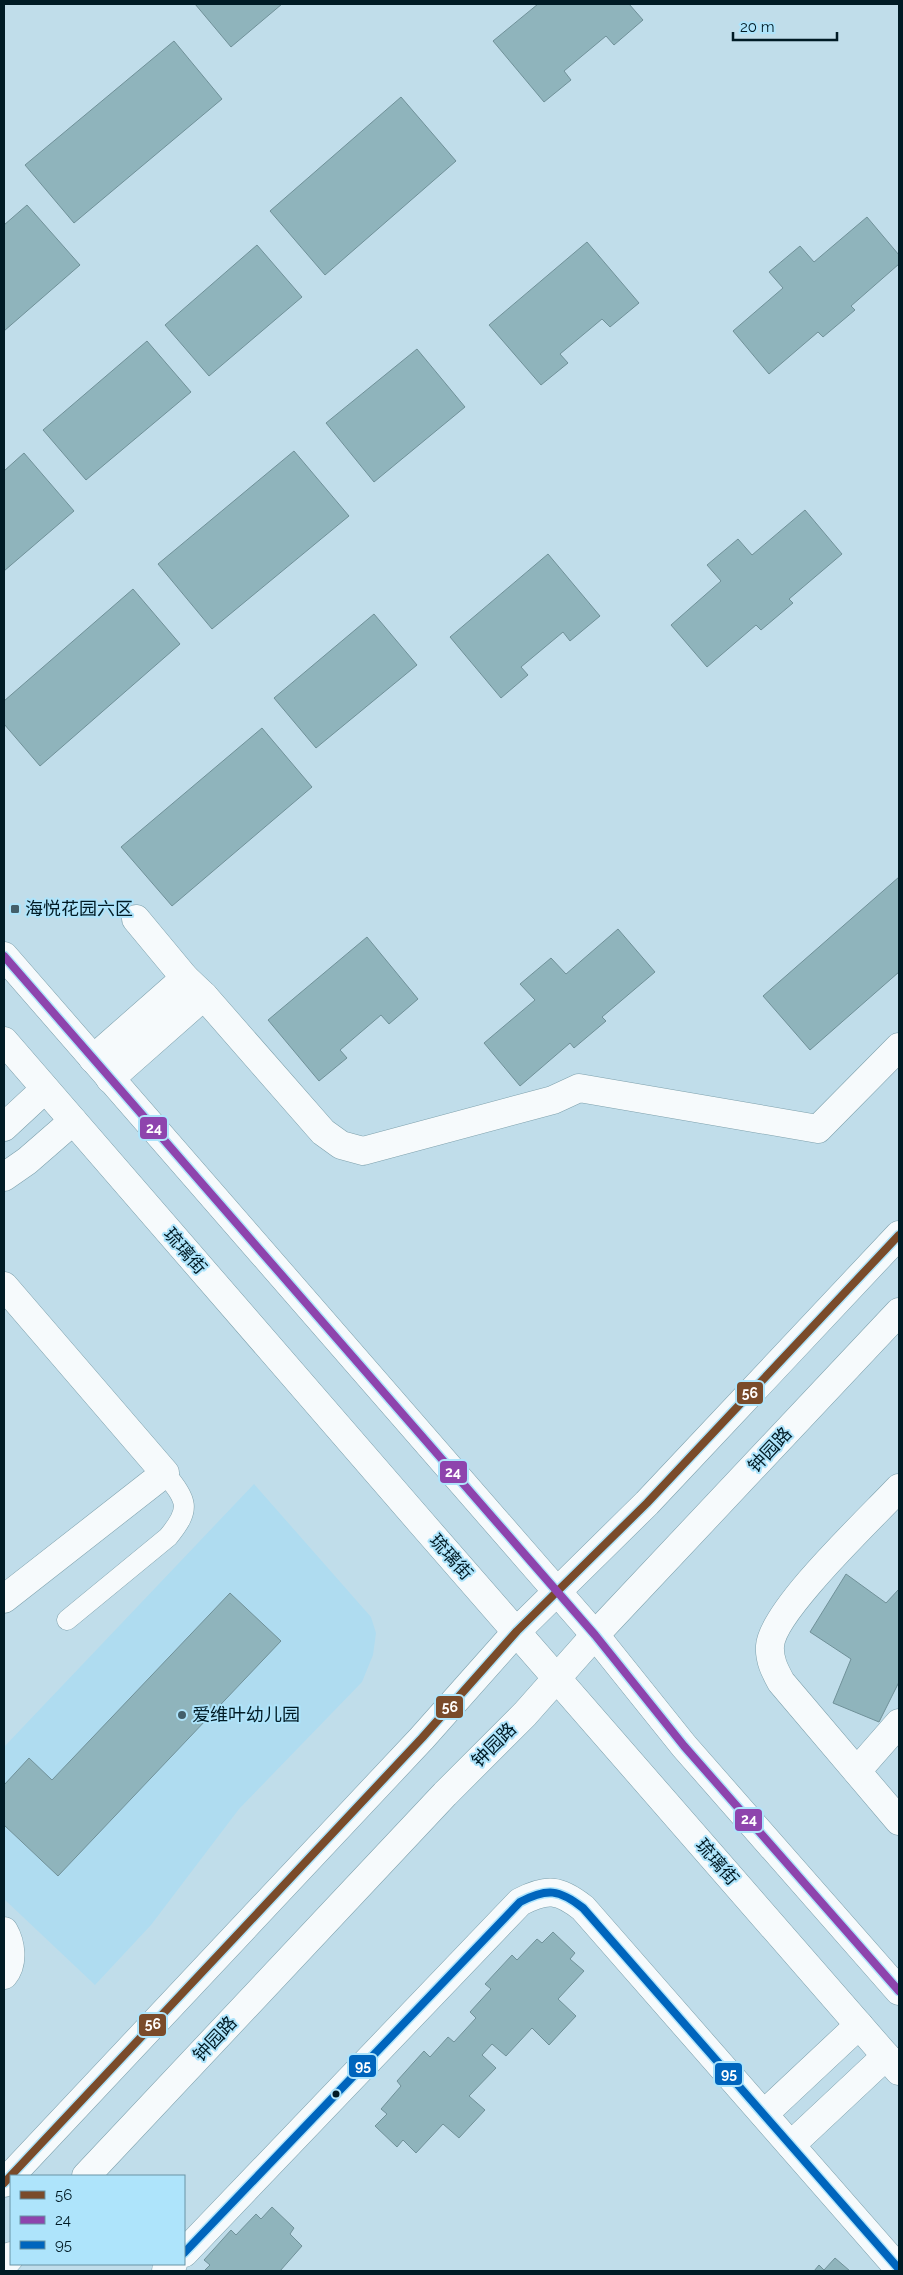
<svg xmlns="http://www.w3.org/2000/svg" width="903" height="2275" viewBox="0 0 903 2275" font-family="Raleway,'Noto Sans SC',sans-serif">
  <rect width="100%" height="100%" fill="#c0ddea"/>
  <polygon fill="#afdcf0" points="254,1484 371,1617 376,1633 373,1655 362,1682 239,1809 151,1925 95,1985 4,1899 4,1747"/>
  <g fill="#8fb4bc" stroke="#709199">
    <polygon points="195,4 282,4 231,47"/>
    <polygon points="538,4 629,4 643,20 614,45 606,36 564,71 571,80 544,102 493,41"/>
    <polygon points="174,41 222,99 74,223 25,165"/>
    <polygon points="401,97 456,161 325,275 270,211"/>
    <polygon points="27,205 80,265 4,331 4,225"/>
    <polygon points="867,217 899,255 899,264 851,306 855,310 823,337 818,332 769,374 733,331 783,288 769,272 800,246 814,262"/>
    <polygon points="587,242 639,303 610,327 602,319 560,354 568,363 541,385 489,325"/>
    <polygon points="257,245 302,297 209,376 165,325"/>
    <polygon points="147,341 191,392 86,480 43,430"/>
    <polygon points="417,349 465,407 374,482 326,423"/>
    <polygon points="294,451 349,516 212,629 158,564"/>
    <polygon points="24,453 74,511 4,571 4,471"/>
    <polygon points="805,510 842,554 789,599 793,603 761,630 756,625 707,667 671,625 721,581 707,565 738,539 752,555"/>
    <polygon points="548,554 600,616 570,641 563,632 521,667 528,675 501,698 450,637"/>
    <polygon points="133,589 180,644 40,766 4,724 4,701"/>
    <polygon points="374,614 417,665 316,748 274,698"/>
    <polygon points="262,728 312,787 172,906 121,847"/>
    <polygon points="899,877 899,972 810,1050 763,996"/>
    <polygon points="618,929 655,972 602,1017 606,1021 574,1048 570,1043 520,1086 484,1043 535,1000 520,984 551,958 566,974"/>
    <polygon points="367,937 418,999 389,1024 381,1015 340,1050 347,1058 319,1081 268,1020"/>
    <polygon points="846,1574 886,1603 899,1589 899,1682 879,1722 833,1703 851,1659 810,1632"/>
    <polygon points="230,1593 281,1641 58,1876 4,1825 4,1785 29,1758 52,1780"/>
    <polygon points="553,1932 575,1953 570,1959 584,1971 558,1999 576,2016 549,2045 532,2028 506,2056 492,2044 482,2055 496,2068 469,2096 485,2110 459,2138 443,2124 416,2153 403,2140 397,2147 375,2126 387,2114 381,2109 401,2086 397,2081 424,2051 430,2057 448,2037 454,2042 476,2018 470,2012 491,1989 485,1984 512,1955 517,1960 537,1939 542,1943"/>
    <polygon points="272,2207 294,2228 290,2234 302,2246 280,2271 204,2271 210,2265 204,2260 231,2230 236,2235 256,2214 261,2219"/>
    <polygon points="835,2258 850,2271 814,2271 819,2265 824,2270"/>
  </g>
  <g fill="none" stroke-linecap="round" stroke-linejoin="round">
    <g stroke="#7da0ac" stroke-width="21">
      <path id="service" d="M67,1620L168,1537C192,1508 187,1501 165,1473"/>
    </g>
    <g stroke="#7da0ac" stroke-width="29">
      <g id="minor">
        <polyline points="136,919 185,978 204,996 323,1132 341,1145 363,1151 553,1100 579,1088 818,1129 899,1047"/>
        <polyline points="93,1059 185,978"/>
        <polyline points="110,1079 204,996"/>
        <polyline points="4,1127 45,1089"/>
        <polyline points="4,1177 27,1161 73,1121"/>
        <polyline points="4,1286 165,1473 4,1599"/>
        <path d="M899,1488C871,1518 772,1611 770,1646C769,1660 775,1671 781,1682L899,1821"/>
        <polyline points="857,1771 899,1723"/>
        <path d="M4,1931C11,1943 14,1963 4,1975"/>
        <polyline points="764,2114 859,2025"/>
        <polyline points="791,2145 886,2056"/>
        <path d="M184,2253L520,1902C547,1888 559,1889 583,1908L899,2269"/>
        <polyline points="166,2271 173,2264"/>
      </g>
    </g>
    <g stroke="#7da0ac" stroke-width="29">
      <g id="secondary">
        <polyline points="4,956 527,1557 595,1635 684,1746 899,1991"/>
        <path d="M4,1041C301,1385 600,1729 899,2071"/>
      </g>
    </g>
    <g stroke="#7da0ac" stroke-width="29">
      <g id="primary">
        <polyline points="86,2176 445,1794 525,1714 595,1635 899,1312"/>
        <polyline points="4,2183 422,1738 517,1631 647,1503 899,1235"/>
        <polyline points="4,2264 11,2256"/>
      </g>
    </g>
    <use href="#service" stroke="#f6fafc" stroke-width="20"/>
    <use href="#minor" stroke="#f6fafc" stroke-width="28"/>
    <use href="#secondary" stroke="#f6fafc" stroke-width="28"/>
    <use href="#primary" stroke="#f6fafc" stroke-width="28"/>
    <g stroke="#aee4fb" stroke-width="11">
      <polyline id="bus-1" points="4,2183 422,1738 517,1631 647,1503 899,1235"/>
    </g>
    <g stroke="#aee4fb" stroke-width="11">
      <polyline id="bus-2" points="4,956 527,1557 595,1635 684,1746 899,1991"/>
    </g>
    <g stroke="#aee4fb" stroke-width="11">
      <path id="bus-3" d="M184,2253L520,1902C547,1888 559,1889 583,1908L899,2269"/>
    </g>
    <use href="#bus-1" stroke="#7a4b2a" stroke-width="8"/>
    <use href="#bus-2" stroke="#8e44ad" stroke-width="8"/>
    <use href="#bus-3" stroke="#0065bd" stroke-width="8"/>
  </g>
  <g fill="#435f6a" stroke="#aee4fb" stroke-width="2">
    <rect x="10" y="904" width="10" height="10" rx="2.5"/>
    <circle cx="182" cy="1715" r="5"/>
  </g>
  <circle fill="#001b25" stroke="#aee4fb" stroke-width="2" cx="336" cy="2094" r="4.5"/>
  <g text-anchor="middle" stroke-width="4" stroke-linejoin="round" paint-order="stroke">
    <g font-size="18" fill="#001b25" stroke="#aee4fb" text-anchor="start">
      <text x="25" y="915">海悦花园六区</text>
      <text x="192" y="1721">爱维叶幼儿园</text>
    </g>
    <g font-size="18" fill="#001b25" stroke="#aee4fb">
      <text transform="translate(185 1251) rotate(49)" y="6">琉璃街</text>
      <text transform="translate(770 1450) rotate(-47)" y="6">钟园路</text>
      <text transform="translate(451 1557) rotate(48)" y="6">琉璃街</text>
      <text transform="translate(494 1745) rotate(-45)" y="6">钟园路</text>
      <text transform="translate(717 1862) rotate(49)" y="6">琉璃街</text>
      <text transform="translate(215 2039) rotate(-47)" y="6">钟园路</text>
    </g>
  </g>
  <g stroke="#aee4fb" stroke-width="2">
    <rect x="139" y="1116" width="29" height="24" rx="5" fill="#8e44ad"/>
    <rect x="736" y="1381" width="28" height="24" rx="5" fill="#7a4b2a"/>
    <rect x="439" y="1460" width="29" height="24" rx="5" fill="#8e44ad"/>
    <rect x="435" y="1695" width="29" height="24" rx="5" fill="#7a4b2a"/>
    <rect x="734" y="1808" width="29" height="24" rx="5" fill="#8e44ad"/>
    <rect x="138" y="2013" width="29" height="24" rx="5" fill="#7a4b2a"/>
    <rect x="348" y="2054" width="29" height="24" rx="5" fill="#0065bd"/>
    <rect x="714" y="2062" width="29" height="24" rx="5" fill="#0065bd"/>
  </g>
  <g font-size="14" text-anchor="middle" font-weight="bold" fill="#fff">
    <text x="154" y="1133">24</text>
    <text x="750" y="1398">56</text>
    <text x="453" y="1477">24</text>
    <text x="450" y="1712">56</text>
    <text x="749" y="1824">24</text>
    <text x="153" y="2029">56</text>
    <text x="363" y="2071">95</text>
    <text x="729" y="2079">95</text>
  </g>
  <rect width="903" height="2275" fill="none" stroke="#001b25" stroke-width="10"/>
  <rect x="10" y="2175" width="175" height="90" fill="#aee4fb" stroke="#6894a5"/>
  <rect x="20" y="2191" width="25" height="8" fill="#7a4b2a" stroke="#6894a5"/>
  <text x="55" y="2200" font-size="15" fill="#001b25">56</text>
  <rect x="20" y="2216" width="25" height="8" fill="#8e44ad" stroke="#6894a5"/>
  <text x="55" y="2225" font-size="15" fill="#001b25">24</text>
  <rect x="20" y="2241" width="25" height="8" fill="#0065bd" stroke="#6894a5"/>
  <text x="55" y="2250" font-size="15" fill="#001b25">95</text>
  <path d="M733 32v8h104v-8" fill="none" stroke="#001b25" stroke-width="2.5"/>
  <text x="740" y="32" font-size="15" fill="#001b25" stroke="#aee4fb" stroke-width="4" paint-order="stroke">20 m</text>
</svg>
